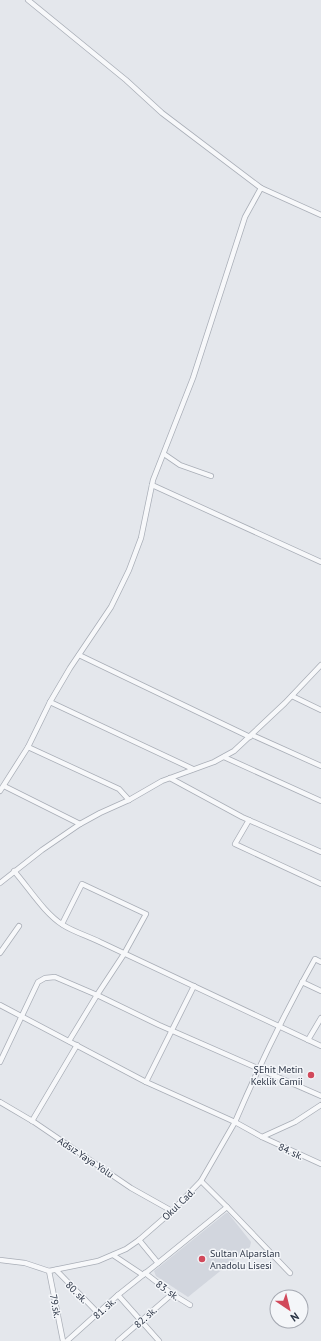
<svg xmlns="http://www.w3.org/2000/svg" width="321" height="1341" viewBox="0 0 321 1341" font-family="'PT Sans',sans-serif">
  <rect width="100%" height="100%" fill="#e4e7ec"/>
  <polygon fill="#d2d6de" points="226,1213 228,1213 251,1242 250,1247 188,1297 156,1276 154,1271"/>
  <g fill="none" stroke-linecap="round" stroke-linejoin="round">
    <g stroke="#a9aeb7" stroke-width="6">
      <g id="street">
        <polyline points="28,0 126,80 162,113 261,188 321,215"/>
        <polyline points="164,454 180,465 211,476"/>
        <polyline points="152,485 321,562"/>
        <polyline points="79,655 250,737"/>
        <polyline points="292,696 321,710"/>
        <polyline points="50,702 193,769"/>
        <polyline points="252,735 321,766"/>
        <polyline points="28,747 119,789 129,800"/>
        <polyline points="224,757 321,801"/>
        <polyline points="170,778 242,817 321,852"/>
        <polyline points="4,786 80,824"/>
        <polyline points="0,791 28,747 50,702 70,668 111,607 129,570 141,538 153,480 193,378 245,217 261,188"/>
        <polyline points="249,820 235,844 321,884"/>
        <path d="M14,871C29,888 44,913 63,925C74,932 88,936 100,942L321,1046"/>
        <polyline points="0,883 42,850 80,824 100,813 129,800 162,781 214,762 234,751 285,703 321,665"/>
        <polyline points="0,953 19,926"/>
        <polyline points="302,982 321,991"/>
        <path d="M0,1005L146,1082L235,1122C259,1066 285,1012 315,959L321,962"/>
        <polyline points="308,1040 321,1018"/>
        <polyline points="69,1041 97,995 159,1025 321,1096"/>
        <polyline points="0,1062 38,982 45,978 55,977 97,995 124,954 146,914 82,884 62,924"/>
        <polyline points="146,1082 194,986"/>
        <polyline points="0,1102 34,1122 131,1188 172,1211"/>
        <polyline points="32,1121 77,1045"/>
        <polyline points="262,1137 321,1164"/>
        <polyline points="227,1207 290,1273"/>
        <polyline points="139,1240 158,1263 227,1207 201,1181"/>
        <polyline points="113,1255 143,1275"/>
        <polyline points="0,1260 25,1263 49,1271 98,1261 126,1249 139,1240 170,1213 201,1181 235,1122 262,1137 295,1122 321,1105"/>
        <polyline points="56,1270 98,1313"/>
        <polyline points="49,1271 63,1341"/>
        <polyline points="145,1273 172,1294 190,1305"/>
        <polyline points="118,1295 159,1341"/>
        <polyline points="67,1341 118,1295 158,1263"/>
        <polyline points="118,1341 172,1294"/>
      </g>
    </g>
    <use href="#street" stroke="#f7f8fa" stroke-width="4.5"/>
  </g>
  <g fill="#d1495b" stroke="#f4f6f9" stroke-width="1.5">
    <circle cx="311" cy="1075" r="4"/>
    <circle cx="202" cy="1259" r="4"/>
  </g>
  <g text-anchor="middle" stroke-width="3" stroke-linejoin="round" paint-order="stroke">
    <g font-size="10" fill="#2b3445" stroke="#f4f6f9" text-anchor="end">
      <text x="303" y="1073">ŞEhit Metin<tspan x="303" dy="12">Keklik Camii</tspan></text>
      <text x="210" y="1257" text-anchor="start">Sultan Alparslan<tspan x="210" dy="12">Anadolu Lisesi</tspan></text>
    </g>
    <g font-size="10" fill="#2b3445" stroke="#f4f6f9">
      <text transform="translate(291 1151) rotate(24)" y="4">84. sk.</text>
      <text transform="translate(86 1157) rotate(34)" y="4">Adsız Yaya Yolu</text>
      <text transform="translate(178 1204) rotate(-44)" y="4">Okul Cad.</text>
      <text transform="translate(168 1290) rotate(36)" y="4">83. sk.</text>
      <text transform="translate(77 1292) rotate(45)" y="4">80. sk.</text>
      <text transform="translate(56 1306) rotate(79)" y="4">79.sk.</text>
      <text transform="translate(104 1308) rotate(-42)" y="4">81. sk.</text>
      <text transform="translate(145 1317) rotate(-42)" y="4">82. sk.</text>
    </g>
  </g>
  <g transform="translate(289 1309) rotate(145)"><circle r="19" fill="#f4f6f9" stroke="#a4a8b1"/>
  <path d="M0-3L7 15L0 10L-7 15Z" fill="#d1495b"/>
  <text y="-6" font-size="11" font-weight="bold" text-anchor="middle" fill="#2b3445">N</text>
  </g>
</svg>
